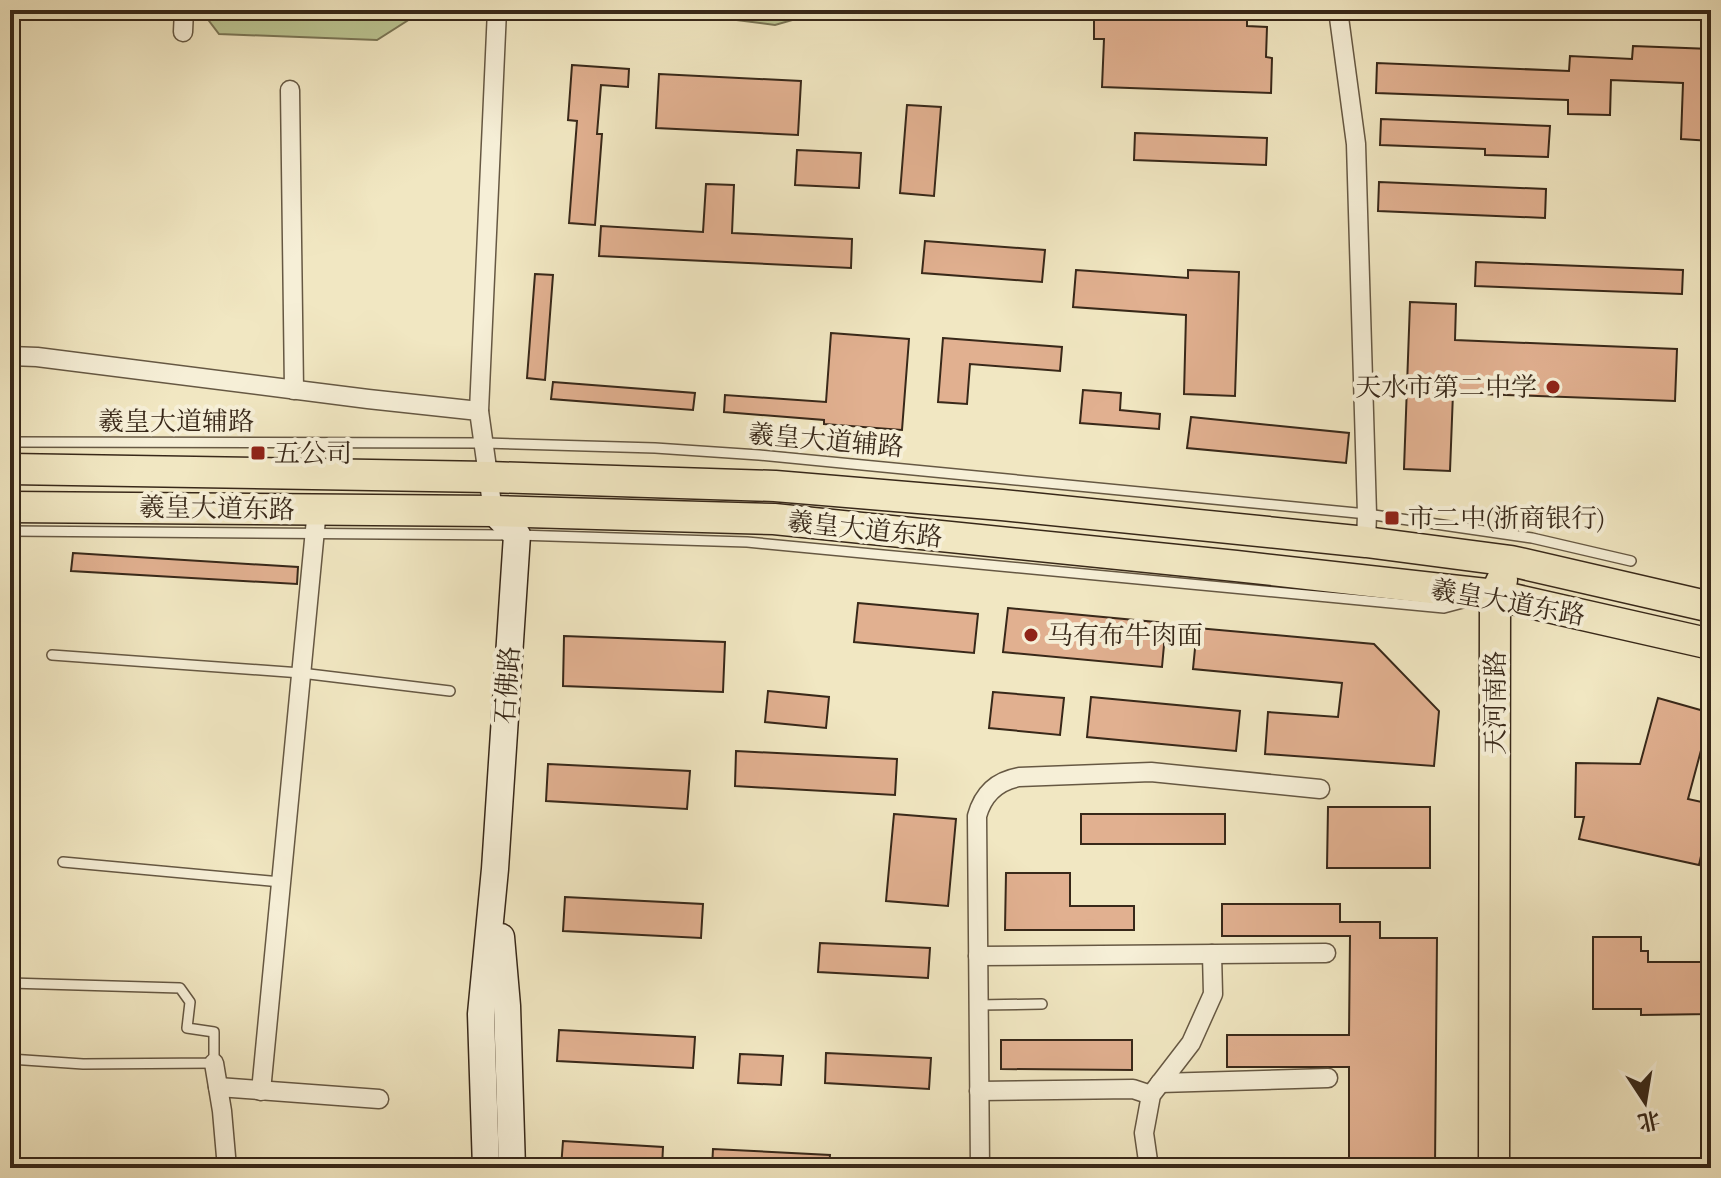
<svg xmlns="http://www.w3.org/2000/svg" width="1721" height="1178" viewBox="0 0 1721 1178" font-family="'IM FELL French Canon','Noto Serif SC',serif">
  <rect width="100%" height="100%" fill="#f1e7c2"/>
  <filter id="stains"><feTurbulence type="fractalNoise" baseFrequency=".0025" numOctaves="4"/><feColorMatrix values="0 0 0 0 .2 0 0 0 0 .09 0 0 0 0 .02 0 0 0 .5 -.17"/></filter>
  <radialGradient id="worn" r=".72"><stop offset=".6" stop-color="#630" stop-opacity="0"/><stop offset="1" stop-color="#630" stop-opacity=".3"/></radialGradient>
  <g fill="#bbc592" stroke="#7a7656" stroke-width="2">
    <polygon points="203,10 473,10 473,13 418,14 377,40 219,34 203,13"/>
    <polygon points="639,10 818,10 817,13 775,25 689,14"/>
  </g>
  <g fill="#e1b090" stroke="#382819" stroke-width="2">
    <polygon points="1109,10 1247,10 1247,26 1267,27 1266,57 1272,58 1271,93 1102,87 1104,39 1094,39 1094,18 1109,19"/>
    <polygon points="1633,46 1711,49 1711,141 1681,139 1683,83 1611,80 1610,115 1568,114 1568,100 1376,93 1377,63 1569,71 1570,56 1632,59"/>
    <polygon points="572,65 629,69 628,87 601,85 597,134 602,134 595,225 569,223 577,121 568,120"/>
    <polygon points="659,74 801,81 798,135 656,128"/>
    <polygon points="907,105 941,107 934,196 900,193"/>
    <polygon points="1381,119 1550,126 1548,157 1485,155 1485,149 1380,145"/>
    <polygon points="1135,133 1267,138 1266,165 1134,160"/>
    <polygon points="797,150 861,153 859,188 795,185"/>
    <polygon points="1379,182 1546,189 1545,218 1378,211"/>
    <polygon points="706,184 734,185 732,233 852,239 851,268 599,256 601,226 703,232"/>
    <polygon points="925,241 1045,250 1042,282 922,273"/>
    <polygon points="1476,262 1683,270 1682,294 1475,286"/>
    <polygon points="1076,270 1188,278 1188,270 1239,272 1235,396 1184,394 1186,315 1073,307"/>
    <polygon points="535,274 553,275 545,380 527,378"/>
    <polygon points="1410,302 1456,304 1455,340 1677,349 1675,401 1453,393 1450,471 1404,469"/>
    <polygon points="831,333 909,339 902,430 824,424 824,420 724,412 725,395 826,402"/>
    <polygon points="943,338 1062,347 1060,371 970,364 967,404 938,402"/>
    <polygon points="553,382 695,393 693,410 551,399"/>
    <polygon points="1083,390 1121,393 1120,410 1160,414 1159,429 1080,423"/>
    <polygon points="1191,417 1349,433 1346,463 1187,448"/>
    <polygon points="73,553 298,567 297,584 71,571"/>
    <polygon points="858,603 978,614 974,653 854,642"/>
    <polygon points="1008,608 1166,623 1162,667 1003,652"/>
    <polygon points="1197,628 1374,644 1439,711 1434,766 1265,754 1268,712 1338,717 1342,683 1193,669"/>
    <polygon points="564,636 725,642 723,692 563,686"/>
    <polygon points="768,691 829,697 826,728 765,722"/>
    <polygon points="993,692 1064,698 1060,735 989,728"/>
    <polygon points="1091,697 1240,711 1236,751 1087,737"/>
    <polygon points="1658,698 1711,713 1688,799 1711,804 1711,811 1699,865 1579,839 1584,817 1575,817 1576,763 1640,764"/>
    <polygon points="736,751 897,759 895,795 735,786"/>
    <polygon points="548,764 690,771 687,809 546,801"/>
    <polygon points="1328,807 1430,807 1430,868 1327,868"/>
    <polygon points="894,814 956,819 948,906 886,901"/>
    <rect x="1081" y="814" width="144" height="30"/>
    <polygon points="1006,873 1070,873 1070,906 1134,906 1134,930 1005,930"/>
    <polygon points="565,897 703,904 701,938 563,931"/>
    <polygon points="1222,904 1340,904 1340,922 1380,922 1380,938 1437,938 1435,1168 1349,1168 1349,1067 1227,1067 1227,1035 1349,1035 1350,936 1222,936"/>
    <polygon points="1593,937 1641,937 1641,951 1648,951 1648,962 1711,962 1711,1014 1641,1015 1641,1009 1593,1009"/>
    <polygon points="820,943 930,948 928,978 818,972"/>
    <polygon points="559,1030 695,1037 693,1068 557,1061"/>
    <polygon points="1001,1040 1132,1040 1132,1070 1001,1069"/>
    <polygon points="826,1053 931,1058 929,1089 825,1083"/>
    <polygon points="740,1054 783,1056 781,1085 738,1083"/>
    <polygon points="563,1141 663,1147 662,1168 561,1168"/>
    <polygon points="713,1149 830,1155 829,1168 712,1168"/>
  </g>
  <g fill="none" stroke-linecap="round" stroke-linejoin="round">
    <g stroke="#665843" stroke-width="12">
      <g id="lane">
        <polyline points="10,442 485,443 655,448 759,455 1367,514 1532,538 1631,561"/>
        <polyline points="10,531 517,535 747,542 1444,608 1463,603"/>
        <polyline points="52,655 301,673 450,691"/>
        <polyline points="63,862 281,882"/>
        <polyline points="10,983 180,988 190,1002 187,1028 214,1032 214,1063 83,1064 10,1059"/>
        <polyline points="978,1005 1042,1004"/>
      </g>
    </g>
    <g stroke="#665843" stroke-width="21">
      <g id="street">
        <polyline points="1338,10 1356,144 1367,514 1366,542"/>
        <polyline points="183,32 184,10"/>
        <polyline points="290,90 294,390"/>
        <polyline points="10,356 37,357 368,399 479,411 493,511"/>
        <polyline points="479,411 497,10"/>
        <polyline points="978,956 1326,953"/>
        <polyline points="214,1063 222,1111 227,1168"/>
        <polyline points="1160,1083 1328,1078"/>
        <polyline points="218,1087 379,1099"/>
        <polyline points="261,1091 317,509"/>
        <polyline points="979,1091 1133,1089 1151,1095"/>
        <path d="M980,1168L977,816C983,794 997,781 1019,777L1151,772L1320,789"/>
        <polyline points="1149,1168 1144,1133 1151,1095 1191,1043 1213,994 1212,954"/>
      </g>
    </g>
    <g stroke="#382819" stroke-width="29">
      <g id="secondary">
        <polyline points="501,937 507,1006 512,1168"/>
        <polyline points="486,1168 481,1014 495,869 517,535 493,511"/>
      </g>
    </g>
    <g stroke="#382819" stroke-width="33">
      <g id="primary">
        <polyline points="10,469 489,477 775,486 1002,505 1366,542 1511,561 1711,607"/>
        <polyline points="10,507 493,511 774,519 1236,566 1495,595 1711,644"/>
        <polyline points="1494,1168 1495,595 1502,580"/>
      </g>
    </g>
    <use href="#lane" stroke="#f6efd7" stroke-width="9"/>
    <use href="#street" stroke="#f6efd7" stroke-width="18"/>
    <use href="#secondary" stroke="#f6efd7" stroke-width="26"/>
    <use href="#primary" stroke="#f1e7c2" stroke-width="30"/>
  </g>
  <g fill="#8f2418" stroke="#f6efd7" stroke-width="3">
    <circle cx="1553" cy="387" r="8"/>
    <rect x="250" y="445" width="16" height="16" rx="4"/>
    <rect x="1384" y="510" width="16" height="16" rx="4"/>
    <circle cx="1031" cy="635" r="8"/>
  </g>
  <g text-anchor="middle" stroke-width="8" stroke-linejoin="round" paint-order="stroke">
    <g font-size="26" fill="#382819" stroke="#f6efd7" text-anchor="start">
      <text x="1537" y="396" text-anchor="end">天水市第二中学</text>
      <text x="274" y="462">五公司</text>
      <text x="1408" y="527">市二中(浙商银行)</text>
      <text x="1047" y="644">马有布牛肉面</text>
    </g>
    <g font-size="26" fill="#382819" stroke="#f6efd7">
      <text x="176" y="430">羲皇大道辅路</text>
      <text transform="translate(826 440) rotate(5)" y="9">羲皇大道辅路</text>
      <text transform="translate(217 508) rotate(1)" y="9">羲皇大道东路</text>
      <text transform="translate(865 529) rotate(6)" y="9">羲皇大道东路</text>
      <text transform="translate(1508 602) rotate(10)" y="9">羲皇大道东路</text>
      <text transform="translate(507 685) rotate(-86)" y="9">石佛路</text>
      <text transform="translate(1495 703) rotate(-90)" y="9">天河南路</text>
    </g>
  </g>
  <rect width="1721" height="1178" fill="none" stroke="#f1e7c2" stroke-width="40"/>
  <rect x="12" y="12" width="1697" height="1154" fill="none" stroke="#382819" stroke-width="4"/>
  <rect x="20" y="20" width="1681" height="1138" fill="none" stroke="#382819" stroke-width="2"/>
  <g transform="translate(1645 1102) rotate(168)" stroke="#f6efd7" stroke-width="6" paint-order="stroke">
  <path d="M0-6L14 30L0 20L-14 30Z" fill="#382819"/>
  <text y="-12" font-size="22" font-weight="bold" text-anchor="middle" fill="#382819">北</text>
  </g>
  <rect width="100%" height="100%" filter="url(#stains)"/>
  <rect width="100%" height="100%" fill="url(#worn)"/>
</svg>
